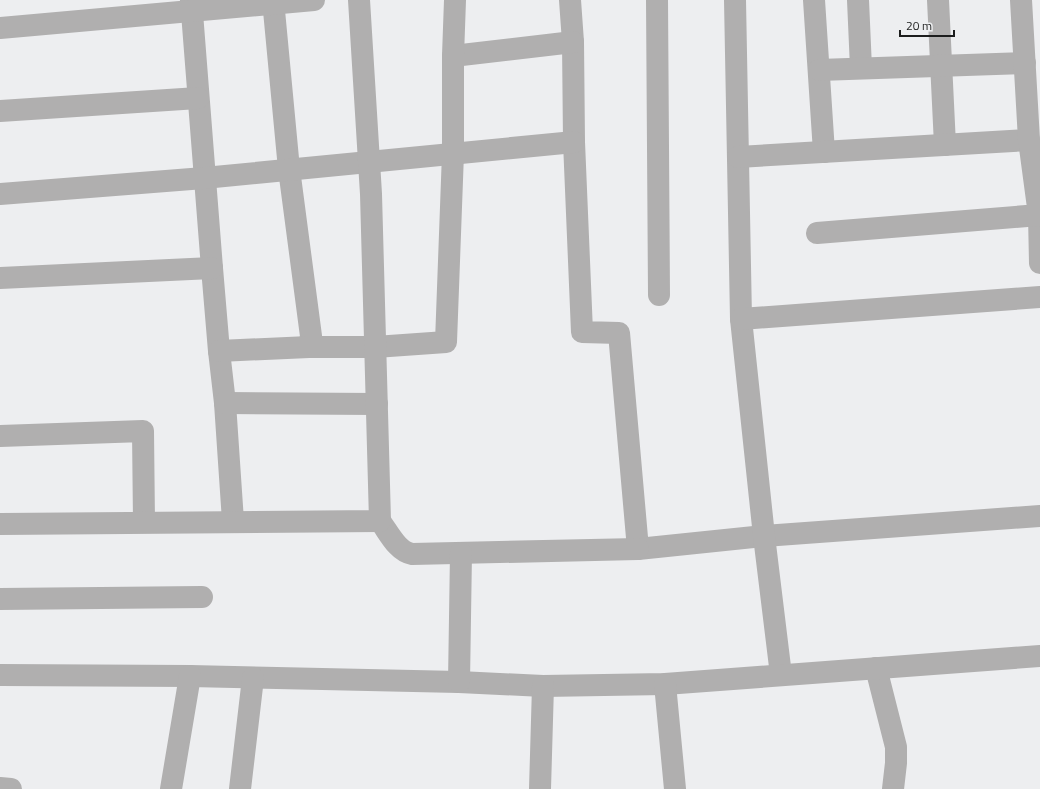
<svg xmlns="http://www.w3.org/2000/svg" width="1040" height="789" viewBox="0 0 1040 789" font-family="'Titillium Web',sans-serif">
  <rect width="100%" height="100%" fill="#edeef0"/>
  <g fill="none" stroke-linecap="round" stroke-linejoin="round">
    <g stroke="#b0afaf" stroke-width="22">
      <polyline points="191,0 212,268 219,351 225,403 233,521"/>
      <polyline points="273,0 289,169 311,336 309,347"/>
      <polyline points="570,0 573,42 574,142 582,332 619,333 638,549 764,536 1040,516"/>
      <polyline points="657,0 659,295"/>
      <polyline points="735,0 741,319 764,536 781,675"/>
      <polyline points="814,0 824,152"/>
      <polyline points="858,0 861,68"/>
      <polyline points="938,0 945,145"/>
      <polyline points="0,28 314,0"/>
      <polyline points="453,56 573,42"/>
      <polyline points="819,70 1025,63"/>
      <polyline points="0,111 198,98"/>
      <polyline points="738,157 1029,140"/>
      <polyline points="0,194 204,178 574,142"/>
      <polyline points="1040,215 1039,215 1040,263"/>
      <polyline points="817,233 1039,215 1029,140 1021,0"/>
      <polyline points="0,278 212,268"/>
      <polyline points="741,319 1040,297"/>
      <polyline points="219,351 309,347 375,347 446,342 453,153 453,56 455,0"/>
      <polyline points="225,403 377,404"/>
      <polyline points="0,436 143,431 144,522"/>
      <path d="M380,521C389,533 397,551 412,554L638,549"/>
      <polyline points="0,524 380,521 371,194 359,0"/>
      <polyline points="0,599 202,597"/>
      <polyline points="876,668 896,747 896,763 893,789"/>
      <polyline points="0,675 190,676 459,682 543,686 665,684 1040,656"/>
      <polyline points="459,682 461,553"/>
      <polyline points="665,684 675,789"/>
      <polyline points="0,788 11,789"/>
      <polyline points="171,789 190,676"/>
      <polyline points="240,789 253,678"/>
      <polyline points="540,789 543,686"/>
    </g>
  </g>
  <path d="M900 30v6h54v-6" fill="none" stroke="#1c1d1d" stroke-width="2"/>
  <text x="906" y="30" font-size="12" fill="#1c1d1d" stroke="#edeef0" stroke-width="3" paint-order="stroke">20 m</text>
</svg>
